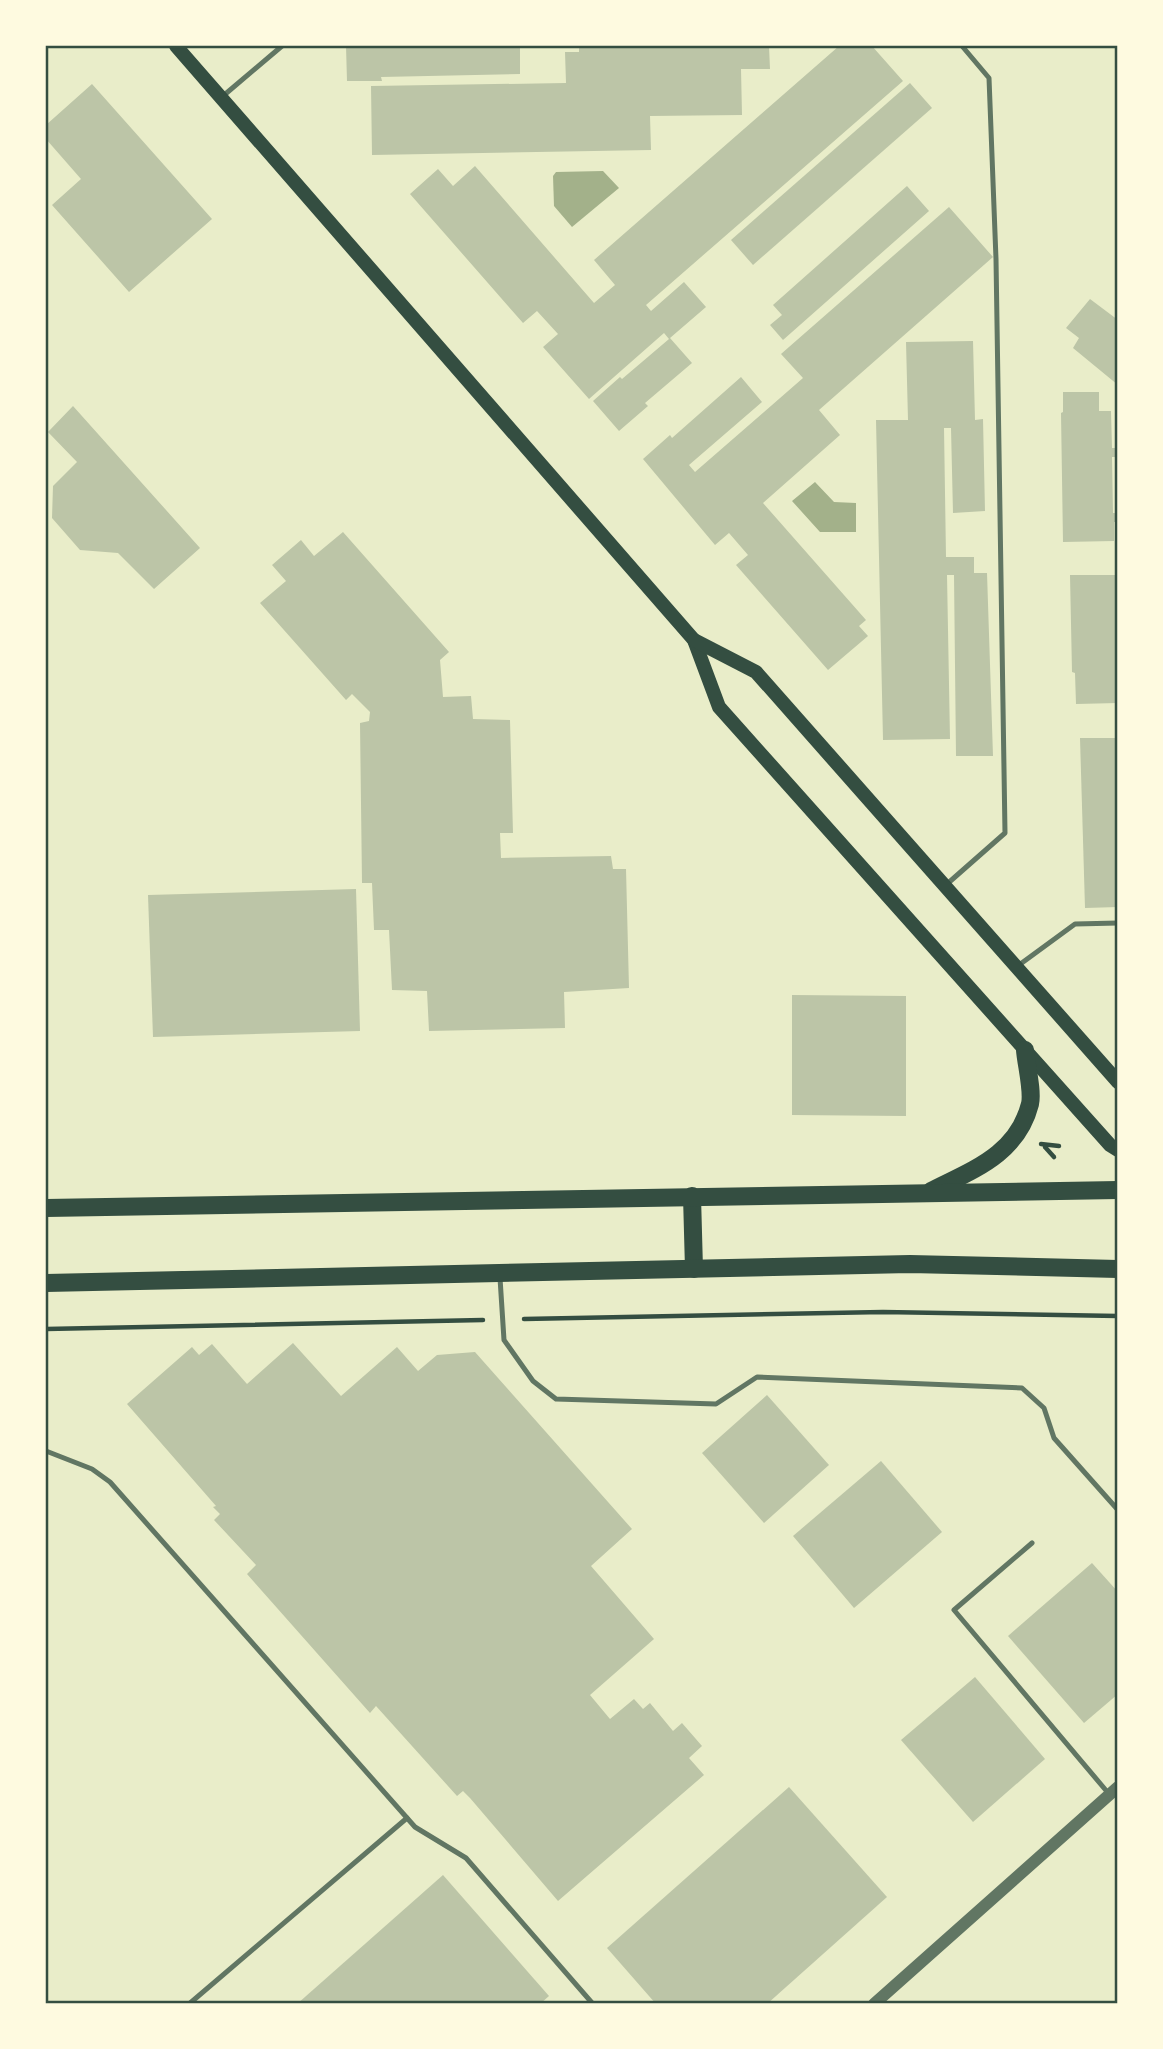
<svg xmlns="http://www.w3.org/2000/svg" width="1163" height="2049" font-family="Rubik,sans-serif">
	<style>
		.water { fill: #a3b18a }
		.building { fill: #bcc5a7 }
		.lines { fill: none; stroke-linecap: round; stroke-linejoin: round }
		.path { stroke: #344e41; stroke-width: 4.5 }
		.service { stroke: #617663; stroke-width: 5 }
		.tertiary { stroke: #617663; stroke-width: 12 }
		.secondary { stroke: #344e41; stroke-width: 14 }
		.primary { stroke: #344e41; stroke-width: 18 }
		.neatline { fill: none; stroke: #344e41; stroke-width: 2.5 }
	</style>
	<rect width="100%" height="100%" fill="#e9edc9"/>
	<g class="water">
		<polygon points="603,171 619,188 572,227 554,206 553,176 556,172"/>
		<polygon points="815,482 834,502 856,503 856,532 820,532 792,501"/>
	</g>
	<g class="building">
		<polygon points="346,46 520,46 520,74 381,77 382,81 347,81"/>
		<polygon points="579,46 641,46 641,48 769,46 770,69 741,69 742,115 650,116 651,150 372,155 371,86 566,83 565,52 579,52"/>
		<polygon points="839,46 872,46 903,81 646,305 651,311 684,282 706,307 670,338 692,363 645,403 648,406 619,431 593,401 620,377 622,379 669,339 664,333 589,399 543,347 558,334 537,311 523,323 410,194 438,169 453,186 475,166 594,303 615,285 594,260"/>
		<polygon points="910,83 932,108 753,265 731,240"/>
		<polygon points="92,84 212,219 129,292 52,205 81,179 46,139 46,125"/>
		<polygon points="907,186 929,211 783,340 770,325 782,315 773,305"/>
		<polygon points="949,207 993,257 819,410 840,435 763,503 866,620 859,626 868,636 828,670 736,565 748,555 729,533 715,545 643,459 670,435 672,438 741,377 762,402 689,465 695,472 803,378 781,354"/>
		<polygon points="1090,299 1118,320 1118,385 1073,348 1079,338 1066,328"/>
		<polygon points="973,341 975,420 983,419 985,511 953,513 951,428 944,428 946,557 974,557 974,573 987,573 993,756 956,756 954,575 947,575 950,739 883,740 876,420 908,420 906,342"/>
		<polygon points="1063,392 1099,392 1099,411 1111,411 1112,448 1118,448 1118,457 1112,457 1113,513 1118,513 1118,522 1114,522 1114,541 1063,542 1061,413 1063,412"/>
		<polygon points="73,406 200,548 154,589 118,553 80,550 52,518 53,486 77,462 48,432"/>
		<polygon points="343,532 449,652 440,660 443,697 471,696 473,719 510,720 513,833 500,833 501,858 611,856 613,869 626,869 629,988 564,992 565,1028 429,1031 427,991 392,990 389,930 374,930 372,883 362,883 360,723 369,721 370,712 352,694 346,700 260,603 286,581 272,565 301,540 314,556"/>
		<polygon points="1070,575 1118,575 1118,703 1076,704 1075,673 1072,672"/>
		<polygon points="1080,738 1118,738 1118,907 1085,908"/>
		<polygon points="356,889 360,1031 153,1037 148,895"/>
		<polygon points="792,995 906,996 906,1116 792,1115"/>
		<polygon points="293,1343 341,1396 397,1347 418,1371 437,1355 475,1352 632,1529 591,1566 654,1639 590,1695 610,1719 634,1699 643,1709 650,1703 673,1731 682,1723 702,1746 689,1758 704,1775 558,1901 470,1798 463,1791 457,1796 376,1706 370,1713 247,1574 256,1565 214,1520 220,1514 213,1507 216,1506 127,1404 192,1347 199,1355 212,1344 247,1384"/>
		<polygon points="767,1395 829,1465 764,1523 702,1453"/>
		<polygon points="881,1461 942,1532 854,1608 793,1536"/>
		<polygon points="1092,1563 1118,1592 1118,1694 1084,1723 1008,1636"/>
		<polygon points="975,1677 1045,1759 973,1822 901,1740"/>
		<polygon points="789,1787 887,1897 767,2004 656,2004 607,1948"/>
		<polygon points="443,1875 549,1996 540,2004 297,2004"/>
	</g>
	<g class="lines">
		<g class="path">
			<polyline points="1041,1144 1059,1146"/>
			<polyline points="1045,1147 1054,1157"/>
			<polyline points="524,1319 883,1312 1118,1316"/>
			<polyline points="46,1329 483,1320"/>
		</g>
		<g class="service">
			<polyline points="223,96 282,46"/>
			<polyline points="947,884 1005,833 996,259 989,78 962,46"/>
			<polyline points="1019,965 1075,924 1118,923"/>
			<polyline points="500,1278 504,1340 533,1381 556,1399 716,1404 757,1377 1022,1388 1044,1408 1054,1438 1118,1510"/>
			<polyline points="46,1451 92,1469 110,1482 415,1827 466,1858 593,2004"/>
			<polyline points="1032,1543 954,1610 1109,1794"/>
			<polyline points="189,2004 407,1818"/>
		</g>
		<polyline class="tertiary" points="874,2004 1118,1787"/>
		<g class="secondary">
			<polyline points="176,46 694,640 719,707 1110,1145 1118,1150"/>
			<polyline points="694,640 756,672 1118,1082"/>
		</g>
		<g class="primary">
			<path d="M931 1191C972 1170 1017 1155 1030 1104 1033 1091 1026 1064 1025 1050"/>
			<polyline points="692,1196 694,1269"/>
			<polyline points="46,1208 1118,1190"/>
			<polyline points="46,1283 910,1264 1118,1269"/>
		</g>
	</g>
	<rect width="1163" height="2049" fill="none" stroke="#fefae0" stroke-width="94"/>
	<rect x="47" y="47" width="1069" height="1955" class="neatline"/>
</svg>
